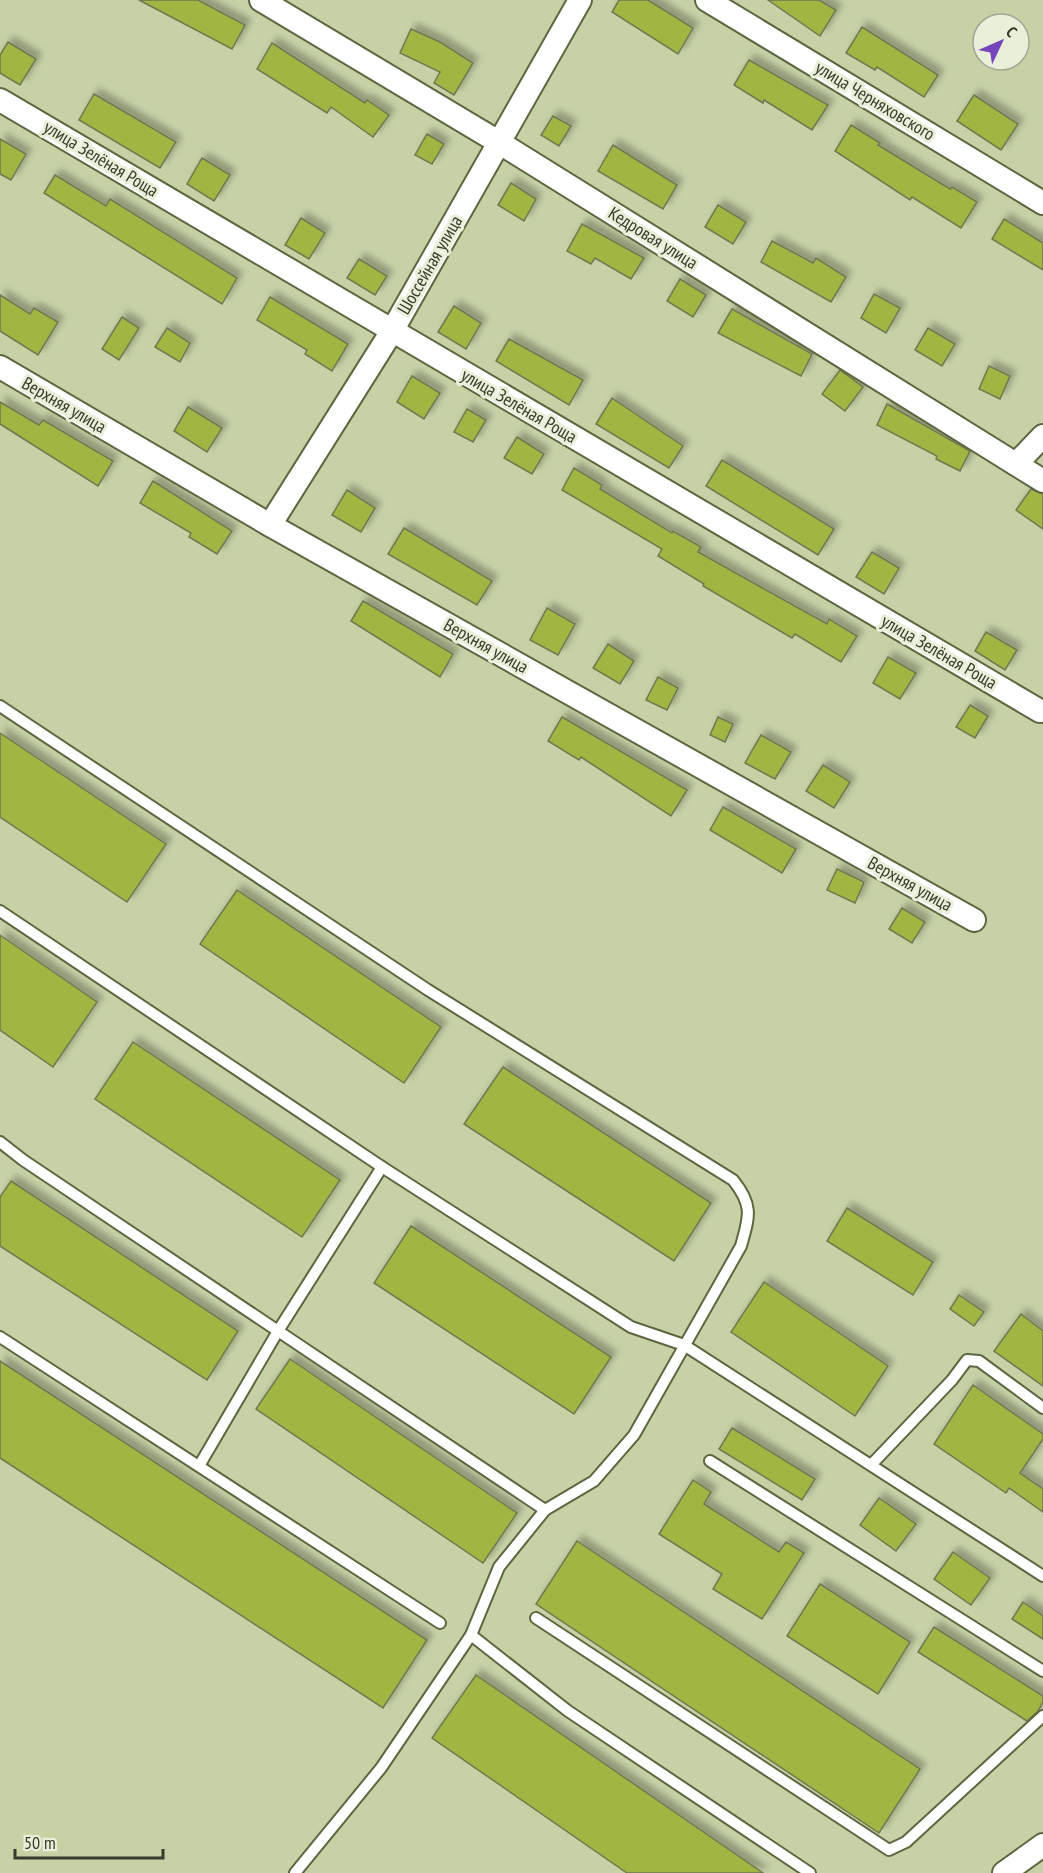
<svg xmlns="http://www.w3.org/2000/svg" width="1043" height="1873" font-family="'PT Sans Narrow',sans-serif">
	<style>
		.building { fill: #a0b643; stroke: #6f7850; stroke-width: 1.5; filter: url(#shadow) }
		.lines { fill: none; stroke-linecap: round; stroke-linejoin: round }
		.lane-casing { stroke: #5c663f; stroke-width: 14 }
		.street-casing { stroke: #5c663f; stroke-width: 26 }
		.lane { stroke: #fff; stroke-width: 10 }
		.street { stroke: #fff; stroke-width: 22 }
		.labels { text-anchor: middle; stroke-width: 6; stroke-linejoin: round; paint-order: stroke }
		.street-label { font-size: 18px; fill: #373b2a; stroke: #e9efd9 }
	</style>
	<defs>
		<filter id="shadow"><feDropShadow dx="5.5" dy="-5.5" stdDeviation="3" flood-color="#0004"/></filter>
	</defs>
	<rect width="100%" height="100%" fill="#c6d2a6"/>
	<g class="building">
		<polygon points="139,0 198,0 245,25 232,49"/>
		<polygon points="619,0 648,0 693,28 678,54 612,12"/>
		<polygon points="768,0 819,0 836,10 820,36"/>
		<polygon points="862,27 938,75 924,97 877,67 875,70 846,53"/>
		<polygon points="411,29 440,42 473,63 454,95 434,83 440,72 400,53"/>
		<polygon points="8,42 36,59 20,85 0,73 0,55"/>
		<polygon points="272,43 365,103 367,100 389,115 373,137 331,107 327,113 257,69"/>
		<polygon points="749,60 828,105 812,130 764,100 763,103 734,85"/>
		<polygon points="94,94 176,142 160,168 79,120"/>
		<polygon points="974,95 1018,124 1001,150 957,121"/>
		<polygon points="553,116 571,126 559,146 541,135"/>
		<polygon points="851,125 880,143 878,145 950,189 952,187 977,202 961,228 912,197 910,200 835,151"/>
		<polygon points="427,134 444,144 432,164 415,155"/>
		<polygon points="0,139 26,154 11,180 0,174"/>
		<polygon points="613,145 677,185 663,209 598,171"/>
		<polygon points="202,158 230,175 214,201 187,184"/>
		<polygon points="55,175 106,206 110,199 237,278 222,304 44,193"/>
		<polygon points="511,183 536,199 524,221 498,205"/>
		<polygon points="718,205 746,222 733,244 705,227"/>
		<polygon points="301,218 325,233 309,259 285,245"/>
		<polygon points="1004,219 1043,243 1043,270 992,239"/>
		<polygon points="582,224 644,258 631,279 595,258 591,264 567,251"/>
		<polygon points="772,241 813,263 816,258 846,277 831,302 761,262"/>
		<polygon points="359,259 387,276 375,295 347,278"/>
		<polygon points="680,279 706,295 693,317 667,301"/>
		<polygon points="874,294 900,308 886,333 861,318"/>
		<polygon points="0,295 30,314 34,308 58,322 38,355 0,331"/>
		<polygon points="270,297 348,344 332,371 305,354 307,350 257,320"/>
		<polygon points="454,306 481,323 466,349 438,332"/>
		<polygon points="732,309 812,354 801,376 718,333"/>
		<polygon points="122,317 139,328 119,360 102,349"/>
		<polygon points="167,328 190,343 180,362 155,347"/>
		<polygon points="928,328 955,344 942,366 915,350"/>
		<polygon points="509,339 583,380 569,405 496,361"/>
		<polygon points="989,366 1010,376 1000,399 979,389"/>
		<polygon points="840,370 863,387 845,411 822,394"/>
		<polygon points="412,376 440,393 424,419 397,402"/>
		<polygon points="612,398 683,446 669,468 596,424"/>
		<polygon points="0,402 39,425 43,420 113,461 98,486 0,424"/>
		<polygon points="887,404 970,451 960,471 936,459 937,456 877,425"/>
		<polygon points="188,407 222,428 207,452 174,431"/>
		<polygon points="467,409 486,420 473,442 454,432"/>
		<polygon points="517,437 544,454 532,474 504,458"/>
		<polygon points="722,460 834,529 818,555 706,486"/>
		<polygon points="574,468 602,485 600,489 672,533 673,531 701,547 698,552 827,624 829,619 857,636 841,662 795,634 792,638 703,586 704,584 658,556 662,549 562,490"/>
		<polygon points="153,481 232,531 217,554 189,537 191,533 140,503"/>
		<polygon points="1031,489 1043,494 1043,529 1016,510"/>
		<polygon points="347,490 375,508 361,532 332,515"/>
		<polygon points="404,528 492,581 477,605 388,554"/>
		<polygon points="872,552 899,568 884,594 856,577"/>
		<polygon points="363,601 453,654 440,677 351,621"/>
		<polygon points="547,608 575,624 558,655 530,640"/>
		<polygon points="986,632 1017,650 1005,670 975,651"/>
		<polygon points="608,644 634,661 620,684 593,668"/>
		<polygon points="888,657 916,673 900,699 873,683"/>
		<polygon points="658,677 678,688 667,710 646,700"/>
		<polygon points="970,705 988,716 975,738 956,727"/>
		<polygon points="562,717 687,790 671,816 581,757 579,760 548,741"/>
		<polygon points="718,717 733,724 725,742 710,735"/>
		<polygon points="0,733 166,844 127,902 0,817"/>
		<polygon points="761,735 791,752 775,779 745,763"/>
		<polygon points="823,765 850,782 834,808 806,791"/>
		<polygon points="723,807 796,849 782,873 710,830"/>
		<polygon points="837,869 864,882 855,903 827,890"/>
		<polygon points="237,890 441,1027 404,1083 200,944"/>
		<polygon points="902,908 925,922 912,943 889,929"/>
		<polygon points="0,935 97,1002 53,1067 0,1030"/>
		<polygon points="133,1042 340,1180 302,1237 95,1099"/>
		<polygon points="503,1067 711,1203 674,1261 464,1124"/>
		<polygon points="11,1181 238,1331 207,1380 0,1246 0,1197"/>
		<polygon points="847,1208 933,1262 913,1295 827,1241"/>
		<polygon points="411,1226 611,1357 574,1414 374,1283"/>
		<polygon points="764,1282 888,1366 855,1416 731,1332"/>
		<polygon points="959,1295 984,1312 974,1326 950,1309"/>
		<polygon points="1021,1314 1043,1331 1043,1386 994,1351"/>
		<polygon points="290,1359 517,1513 483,1563 256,1409"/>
		<polygon points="0,1361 427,1640 383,1708 0,1458"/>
		<polygon points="973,1385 1043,1434 1043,1439 1020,1473 1043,1489 1043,1512 1009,1488 1006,1493 934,1444"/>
		<polygon points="732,1428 815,1479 802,1500 719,1449"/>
		<polygon points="693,1480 711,1492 704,1504 779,1552 786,1542 804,1553 762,1619 713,1589 722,1574 659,1534"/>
		<polygon points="879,1498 916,1524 896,1551 860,1525"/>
		<polygon points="577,1541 920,1769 879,1833 536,1604"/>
		<polygon points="953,1552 990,1578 971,1605 934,1579"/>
		<polygon points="820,1584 910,1642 878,1694 787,1636"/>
		<polygon points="1023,1602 1043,1616 1043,1639 1012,1619"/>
		<polygon points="934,1627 1043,1696 1043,1702 1038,1711 1027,1721 918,1652"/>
		<polygon points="476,1675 763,1873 627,1873 432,1738"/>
	</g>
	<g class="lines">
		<defs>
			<g id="lane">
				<path d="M0 706 428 990 733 1180C754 1206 749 1217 741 1246L634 1435 594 1481 545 1510 499 1567 471 1635 381 1768 295 1873"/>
				<polyline points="0,911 382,1167 631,1327 684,1345 1043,1576"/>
				<polyline points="0,1142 23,1160 545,1510"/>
				<polyline points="0,1337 440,1623"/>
				<polyline points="710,1461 1043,1671"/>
				<polyline points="871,1465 952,1380 967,1360 979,1361 1043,1408"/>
				<polyline points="199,1466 278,1331 382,1167"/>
				<polyline points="536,1618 889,1850 906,1842 1043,1716"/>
				<polyline points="471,1635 568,1711 810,1873"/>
			</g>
			<g id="street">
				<polyline points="261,0 500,143 1043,481"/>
				<polyline points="707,0 1043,203"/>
				<polyline points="0,100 1040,711"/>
				<polyline points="0,367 270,525 974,920"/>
				<polyline points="1016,464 1043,436"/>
				<polyline points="270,525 392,331 580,0"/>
				<polyline points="1004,1873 1043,1845"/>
			</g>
		</defs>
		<use href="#lane" class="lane-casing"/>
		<use href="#street" class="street-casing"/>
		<use href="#lane" class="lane"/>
		<use href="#street" class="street"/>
	</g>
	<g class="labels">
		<g class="street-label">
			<text transform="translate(875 101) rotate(31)" y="6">улица Черняховского</text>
			<text transform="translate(101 159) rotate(31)" y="6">улица Зелёная Роща</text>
			<text transform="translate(653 238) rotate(32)" y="6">Кедровая улица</text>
			<text transform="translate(430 265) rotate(-60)" y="6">Шоссейная улица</text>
			<text transform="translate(64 405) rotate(30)" y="6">Верхняя улица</text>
			<text transform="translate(519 406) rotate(30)" y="6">улица Зелёная Роща</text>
			<text transform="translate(486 646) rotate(29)" y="6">Верхняя улица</text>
			<text transform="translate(939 652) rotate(30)" y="6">улица Зелёная Роща</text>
			<text transform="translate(910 884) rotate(29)" y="6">Верхняя улица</text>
		</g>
	</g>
	<g transform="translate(1001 42) rotate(46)"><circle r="28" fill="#e9efd9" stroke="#a2a793" stroke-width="1.5"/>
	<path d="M0-4.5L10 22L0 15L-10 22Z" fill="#7644bb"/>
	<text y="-9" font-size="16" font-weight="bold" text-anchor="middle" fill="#373b2a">С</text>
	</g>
	<path d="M15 1849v9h148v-9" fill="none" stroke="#373b2a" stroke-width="3"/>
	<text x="24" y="1849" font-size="18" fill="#373b2a" stroke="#e9efd9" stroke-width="4.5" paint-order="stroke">50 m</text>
</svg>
